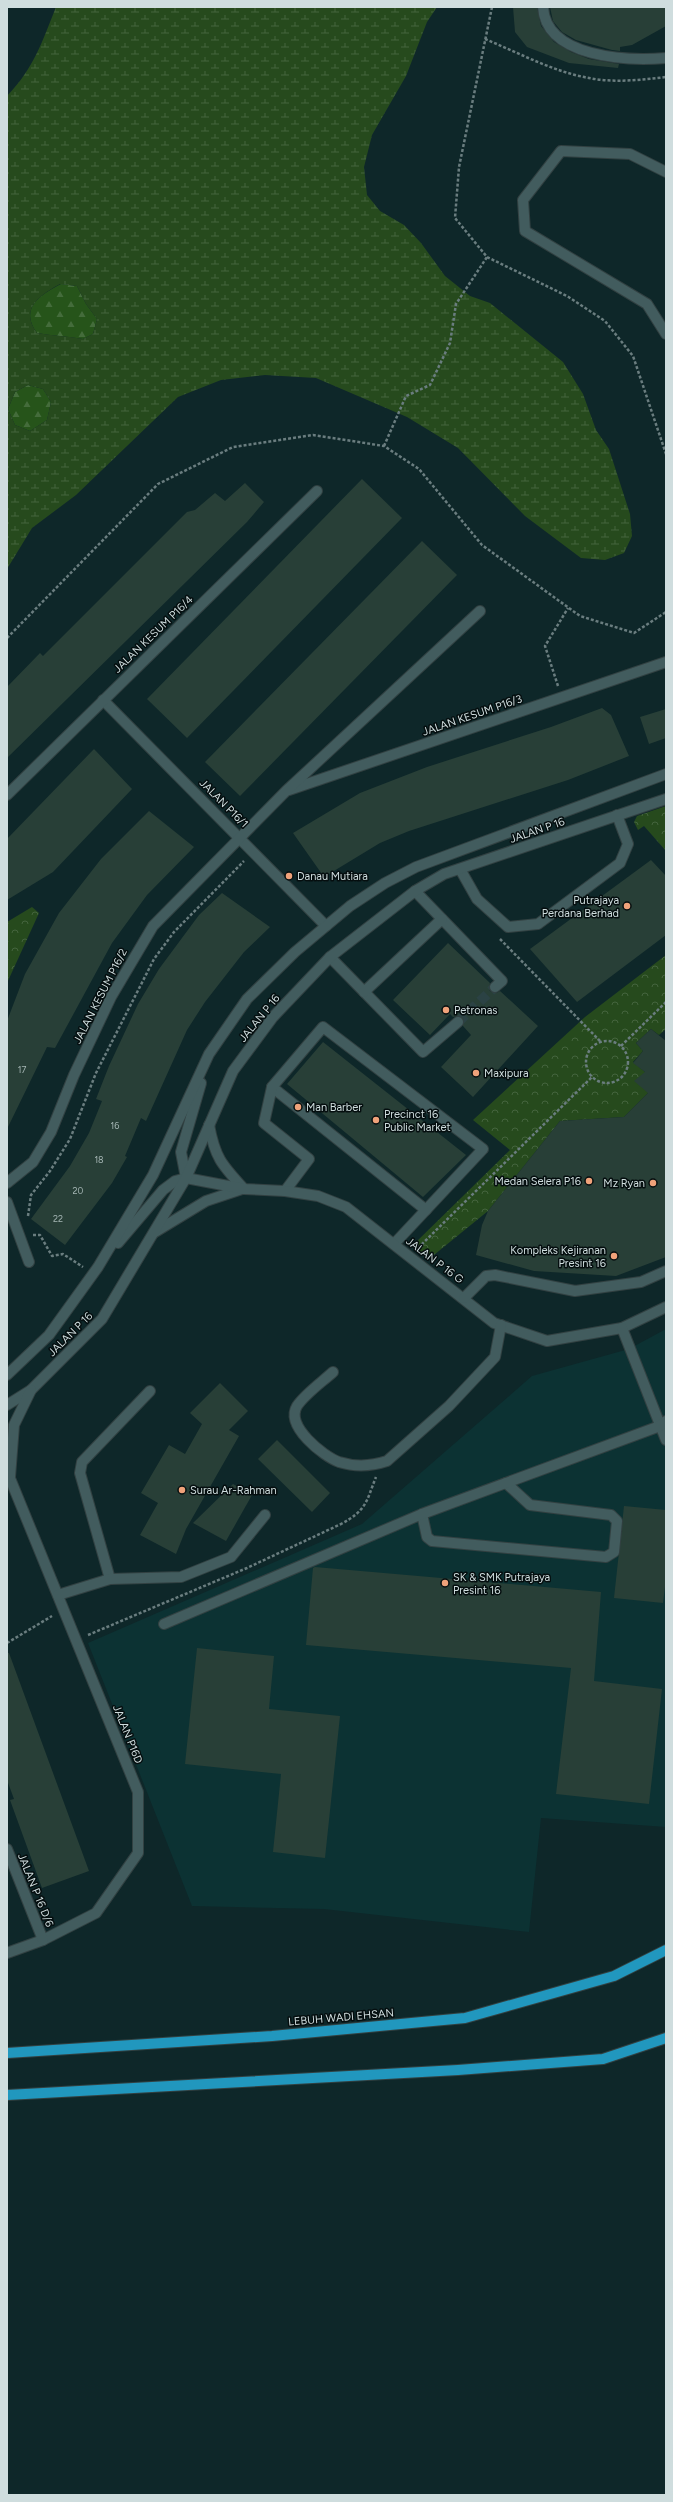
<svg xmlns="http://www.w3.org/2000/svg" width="673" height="2502" font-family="Figtree,sans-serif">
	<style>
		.built { fill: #0c3233 }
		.forest { fill: url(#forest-firs) }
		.wetland { fill: url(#wetland-marsh); fill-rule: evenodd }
		.park { fill: url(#park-crowns) }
		.building { fill: #283f37 }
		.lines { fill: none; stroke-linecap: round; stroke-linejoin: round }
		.minor-tunnel { stroke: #2b4244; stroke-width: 10; stroke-dasharray: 10 5; stroke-linecap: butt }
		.minor-casing { stroke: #324142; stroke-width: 12 }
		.major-casing { stroke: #324142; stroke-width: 12 }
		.path { stroke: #6a7d7f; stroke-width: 2.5; stroke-dasharray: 3 2; stroke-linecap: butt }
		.minor { stroke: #425c5e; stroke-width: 10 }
		.major { stroke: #2197be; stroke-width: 10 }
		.poi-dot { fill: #f0a27a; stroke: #050e0f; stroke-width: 1.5 }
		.labels { text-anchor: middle; stroke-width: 3; stroke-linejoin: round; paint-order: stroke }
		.number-label { font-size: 9px; fill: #a5b6b4 }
		.street-label { font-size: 11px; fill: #cfddde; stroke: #050e0f }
		.poi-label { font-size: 11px; fill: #cfddde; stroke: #050e0f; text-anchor: start }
	</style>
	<defs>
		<pattern id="forest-firs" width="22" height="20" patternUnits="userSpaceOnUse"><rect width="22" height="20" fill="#26541a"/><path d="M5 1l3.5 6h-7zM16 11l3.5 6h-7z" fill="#446c3b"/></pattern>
		<pattern id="wetland-marsh" width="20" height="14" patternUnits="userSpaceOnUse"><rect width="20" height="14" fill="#264a1d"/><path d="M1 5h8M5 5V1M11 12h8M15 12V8" fill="none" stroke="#44643d"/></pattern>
		<pattern id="park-crowns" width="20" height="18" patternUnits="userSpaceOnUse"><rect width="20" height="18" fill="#264a1d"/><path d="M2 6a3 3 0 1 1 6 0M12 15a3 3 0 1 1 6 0" fill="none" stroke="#44643d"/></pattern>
	</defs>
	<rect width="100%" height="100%" fill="#0e2729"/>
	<polygon class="built" points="666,1329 666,1827 541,1818 529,1932 324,1909 192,1906 88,1643 362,1524 532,1376 629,1349"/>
	<g class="forest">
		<path d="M61 284 77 286 86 304 97 319 93 334 83 339C67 336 52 336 37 333 19 308 40 295 61 284Z"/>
		<polygon points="28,385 43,389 51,402 47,420 30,431 15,425 8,409 15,392"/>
	</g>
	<path class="wetland" d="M56 7H437L427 22 406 76 372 135 364 167 367 195 380 211 404 225 421 243 445 276 470 296 490 303 563 362 583 394 596 430 609 449 630 514 632 536 624 553 605 560 581 558 525 516 458 448 407 417 316 378 265 375 221 380 178 397 76 495 32 528 7 569V96C34 68 42 42 56 7ZM60 284 77 286 86 304 97 319 93 334 83 339C68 336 53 336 37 333 19 309 40 295 60 284ZM28 385 43 389 51 402 47 420 30 431 15 425 8 409 15 392Z"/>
	<g class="park">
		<polygon points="666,806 666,851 644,826 638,830 634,822 637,816"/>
		<polygon points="32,907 39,913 7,983 7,922"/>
		<polygon points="666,955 666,1029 659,1035 651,1029 636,1043 643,1051 633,1062 645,1072 648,1093 624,1117 560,1121 488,1211 429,1259 413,1245 510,1150 473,1120 585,1017"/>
	</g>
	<g class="building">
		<polygon points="513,7 537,7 541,26 554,42 571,52 589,59 619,64 618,68 569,63 527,47 515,32"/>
		<polygon points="550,7 666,7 666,26 632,45 620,47 620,51 612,50 576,40 562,32 553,21"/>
		<polygon points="362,479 402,518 187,738 147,699"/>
		<polygon points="245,483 264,502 247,522 7,758 7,687 40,653 43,656 187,512 195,510 215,493 225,501"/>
		<polygon points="422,541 457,575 240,796 205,762"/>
		<polygon points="602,708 611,715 629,756 568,780 409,831 380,843 324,877 293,833 360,793 427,767 551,727"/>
		<polygon points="666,709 666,738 649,744 640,717"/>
		<polygon points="94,749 132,789 53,872 7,900 7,839"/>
		<polygon points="149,811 194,847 147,895 112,943 55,1048 47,1047 7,1129 7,1021 25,974 59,913 101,859"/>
		<polygon points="651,860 666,876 666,935 577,1002 530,949"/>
		<polygon points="222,893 270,927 244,952 205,1002 187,1030 146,1121 141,1118 125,1156 127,1157 112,1183 65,1245 31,1219 70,1166 89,1133 102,1101 96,1099 109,1066 138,1004 159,969 199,915"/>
		<polygon points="448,943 490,983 489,988 490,991 496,993 500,991 538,1026 473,1097 441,1067 471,1035 463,1026 463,1018 457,1016 453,1017 450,1014 430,1035 393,1000"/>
		<polygon points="651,1029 666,1041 666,1257 616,1276 534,1271 476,1255 482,1225 488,1211 560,1121 624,1117 648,1093 634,1081 645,1072 633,1063 643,1051 636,1043"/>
		<polygon points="323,1042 466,1155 423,1197 287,1084"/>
		<polygon points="220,1383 248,1411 229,1430 239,1436 186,1529 176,1554 140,1535 158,1503 141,1493 169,1445 185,1454 202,1424 190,1413"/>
		<polygon points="277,1440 330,1493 312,1512 258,1459"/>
		<polygon points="233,1484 252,1495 226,1541 193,1523"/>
		<polygon points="624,1506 666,1510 666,1579 663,1603 614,1598"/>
		<polygon points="315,1567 601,1592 594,1681 662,1689 649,1804 556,1794 571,1668 306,1645 313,1568"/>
		<polygon points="197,1648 274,1656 269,1709 340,1716 325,1858 273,1852 281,1774 185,1764"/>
		<polygon points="7,1653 9,1653 89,1871 42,1888 10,1800 14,1799 7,1780"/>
	</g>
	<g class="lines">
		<polyline class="minor-tunnel" points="458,1022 495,987"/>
		<defs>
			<g id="minor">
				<path d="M543 7C546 58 627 61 666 58"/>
				<polyline points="666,172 630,154 561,151 523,200 525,231 647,304 666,334"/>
				<polyline points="103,700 326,926"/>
				<polyline points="289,790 666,662"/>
				<polyline points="7,795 317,491"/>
				<polyline points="460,869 477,899 508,927 538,924 620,863 628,844 617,815"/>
				<polyline points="415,891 502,981 495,987"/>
				<polyline points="330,957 423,1052 458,1022"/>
				<polyline points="364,992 442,919"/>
				<polyline points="272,1087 426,1210"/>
				<path d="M209 1125C215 1158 222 1165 244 1189"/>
				<polyline points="186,1178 181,1152 201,1083"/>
				<polyline points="7,1183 33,1162 51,1132 74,1075 111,997 153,926 286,791 480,611"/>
				<polyline points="285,1191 309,1159 264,1123 272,1087 323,1027 483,1149 394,1244"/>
				<polyline points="7,1202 29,1262"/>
				<polyline points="155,1232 206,1201 242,1189"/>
				<polyline points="118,1243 163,1190 175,1181 186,1178 244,1189 285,1191 318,1196 346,1207 494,1323 547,1341 622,1328 666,1307"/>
				<polyline points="464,1298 486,1276 495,1275 575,1291 641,1282 666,1271"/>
				<polyline points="622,1328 666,1440"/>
				<path d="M333 1372C322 1382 305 1394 297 1406 285 1426 323 1456 339 1462 355 1467 372 1466 387 1461L449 1406 495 1357 501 1325"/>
				<polyline points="7,1375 49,1335 98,1267 153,1175 209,1054 247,999 295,952 350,906 385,883 416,867 666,774"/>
				<polyline points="7,1405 31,1390 102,1319 186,1178 233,1071 273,1017 330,957 415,891 444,874 666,799"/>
				<polyline points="7,1471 138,1792 138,1853 96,1913 43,1940 7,1953"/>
				<polyline points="10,1477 14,1425 31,1390"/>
				<polyline points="422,1514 427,1537 432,1541 606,1557 614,1552 617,1521 611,1515 530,1505 506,1483"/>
				<polyline points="110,1579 80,1473 82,1462 150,1391"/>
				<polyline points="58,1595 110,1579 181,1577 231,1557 265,1515"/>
				<polyline points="164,1624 422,1514 660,1426 666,1421"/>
				<polyline points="7,1849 43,1940"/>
			</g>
			<g id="major">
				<polyline points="7,2053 272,2036 465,2018 614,1976 666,1950"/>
				<polyline points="7,2095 458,2070 603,2059 666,2038"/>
			</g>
		</defs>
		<use href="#minor" class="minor-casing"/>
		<use href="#major" class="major-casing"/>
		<g class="path">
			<polyline points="492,7 459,167 455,218 487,257 567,296 605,321 633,356 666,454"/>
			<path d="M485 39C519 53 554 72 589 78 614 83 641 80 666 77"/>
			<polyline points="384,446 406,396 430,385 450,343 456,304 487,257"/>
			<polyline points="7,638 158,484 233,447 313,435 384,446 419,469 482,545 580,616 634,633 666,612"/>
			<polyline points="558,686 545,646 568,608"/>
			<polyline points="500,939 601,1042"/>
			<circle cx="607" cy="1062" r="21"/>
			<polyline points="621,1046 666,1002"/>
			<polyline points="28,1216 31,1195 50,1171 70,1139 96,1073 154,959 174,932 244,861"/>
			<polyline points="33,1235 40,1235 52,1256 63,1254 83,1267"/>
			<polyline points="418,1248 592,1077"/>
			<path d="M88 1635 247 1568 341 1524C367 1510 366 1502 376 1477"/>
			<polyline points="7,1643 52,1616"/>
		</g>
		<use href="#minor" class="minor"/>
		<use href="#major" class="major"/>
	</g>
	<g class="poi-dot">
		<circle cx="289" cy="876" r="4"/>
		<circle cx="627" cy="906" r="4"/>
		<circle cx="446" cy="1010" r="4"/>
		<circle cx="476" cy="1073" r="4"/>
		<circle cx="298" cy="1107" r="4"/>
		<circle cx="376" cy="1120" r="4"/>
		<circle cx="589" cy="1181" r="4"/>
		<circle cx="653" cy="1183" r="4"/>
		<circle cx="614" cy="1256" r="4"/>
		<circle cx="182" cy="1490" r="4"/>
		<circle cx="445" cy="1583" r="4"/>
	</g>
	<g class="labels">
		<g class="number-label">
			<text x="22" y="1073">17</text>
			<text x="115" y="1129">16</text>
			<text x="99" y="1163">18</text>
			<text x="78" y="1194">20</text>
			<text x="58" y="1222">22</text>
		</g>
		<g class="street-label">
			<text transform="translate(153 634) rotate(-44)" y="4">JALAN KESUM P16/4</text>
			<text transform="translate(472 715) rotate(-19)" y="4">JALAN KESUM P16/3</text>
			<text transform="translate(224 803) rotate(45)" y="4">JALAN P16/1</text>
			<text transform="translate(537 830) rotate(-19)" y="4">JALAN P 16</text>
			<text transform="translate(100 996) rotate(-63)" y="4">JALAN KESUM P16/2</text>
			<text transform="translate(259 1018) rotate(-51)" y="4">JALAN P 16</text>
			<text transform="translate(435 1260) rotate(37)" y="4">JALAN P 16 G</text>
			<text transform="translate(70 1334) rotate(-45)" y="4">JALAN P 16</text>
			<text transform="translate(128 1734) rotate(68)" y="4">JALAN P16D</text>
			<text transform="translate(36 1890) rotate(68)" y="4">JALAN P 16 D/6</text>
			<text transform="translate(341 2017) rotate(-5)" y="4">LEBUH WADI EHSAN</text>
		</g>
		<g class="poi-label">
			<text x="297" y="880">Danau Mutiara</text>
			<text x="619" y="904" text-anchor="end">Putrajaya<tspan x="619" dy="13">Perdana Berhad</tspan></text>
			<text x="454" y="1014">Petronas</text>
			<text x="484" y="1077">Maxipura</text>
			<text x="306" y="1111">Man Barber</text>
			<text x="384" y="1118">Precinct 16<tspan x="384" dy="13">Public Market</tspan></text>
			<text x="581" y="1185" text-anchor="end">Medan Selera P16</text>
			<text x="645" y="1187" text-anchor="end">Mz Ryan</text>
			<text x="606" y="1254" text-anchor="end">Kompleks Kejiranan<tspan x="606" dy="13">Presint 16</tspan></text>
			<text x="190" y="1494">Surau Ar-Rahman</text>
			<text x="453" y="1581">SK &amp; SMK Putrajaya<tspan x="453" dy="13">Presint 16</tspan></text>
		</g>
	</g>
	<rect width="673" height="2502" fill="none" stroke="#cfddde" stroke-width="16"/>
</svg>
